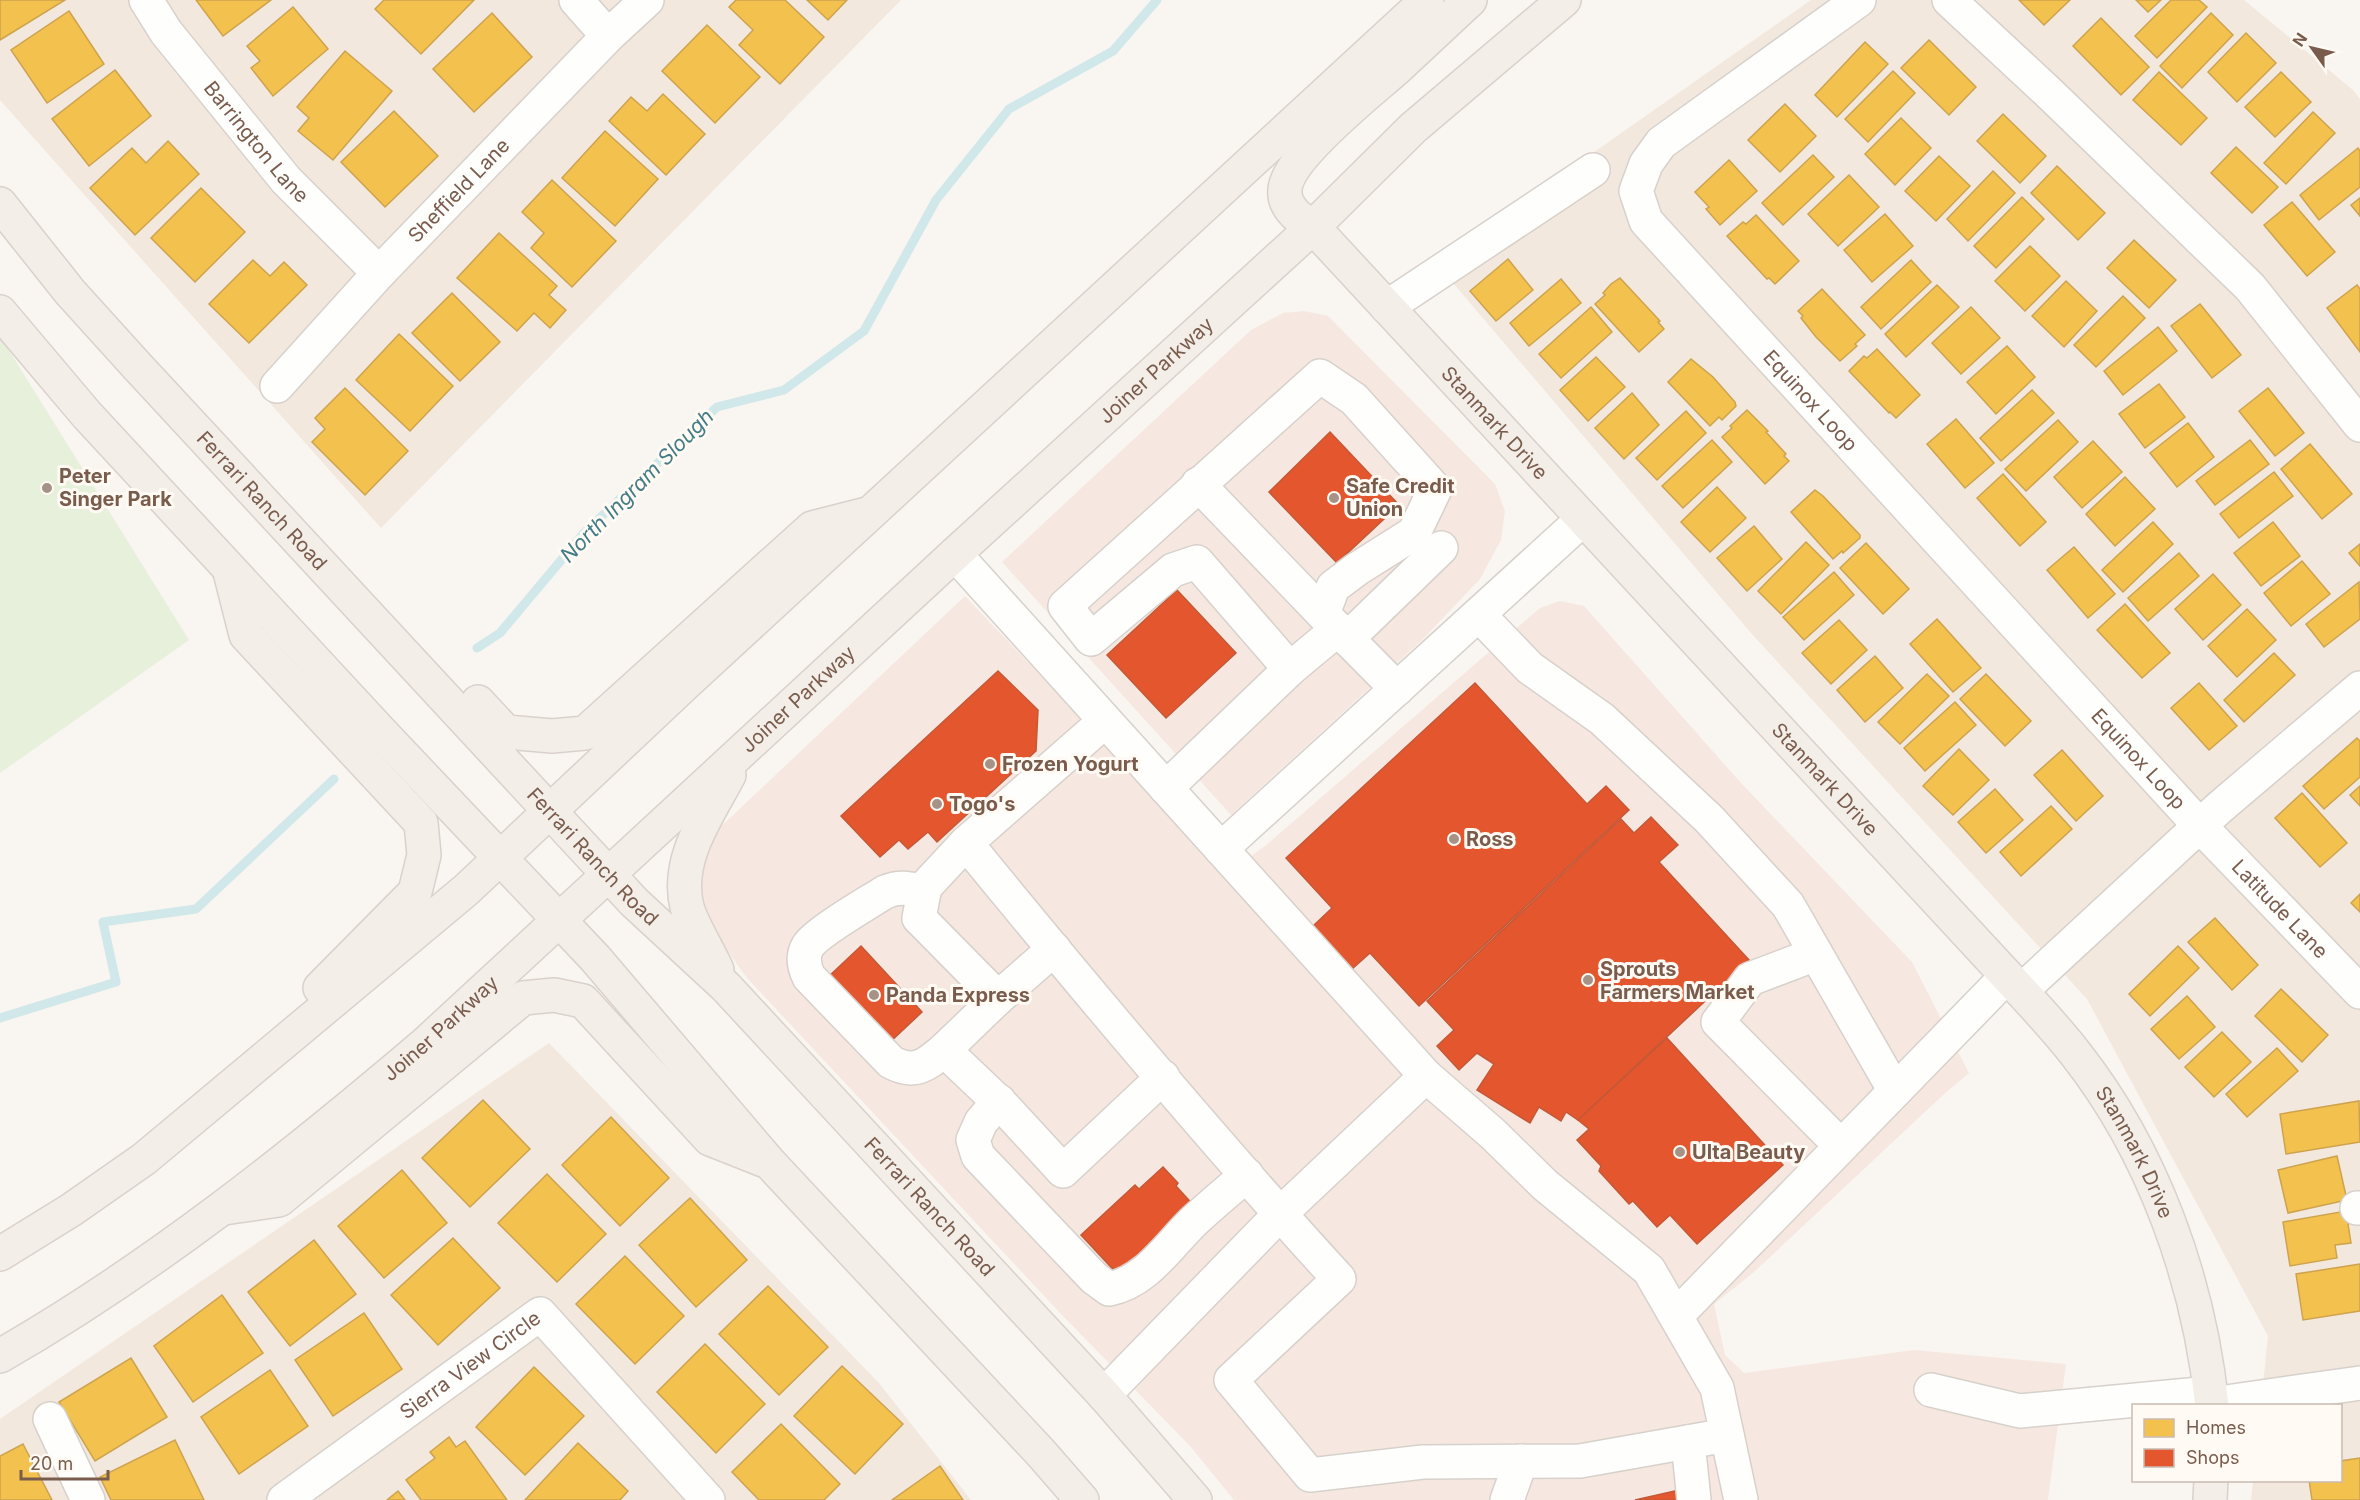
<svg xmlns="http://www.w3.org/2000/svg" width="2360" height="1500" font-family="Inter,sans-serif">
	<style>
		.residential { fill: #f2e8de }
		.commercial { fill: #f6e8e1 }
		.green { fill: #e7f0db }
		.homes { fill: #f2c14e; stroke: #cea34e; stroke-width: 1.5 }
		.shops { fill: #e4572e; stroke: #c45837; stroke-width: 1.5 }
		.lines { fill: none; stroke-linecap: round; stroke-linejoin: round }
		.stream { stroke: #d0e8ea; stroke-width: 9 }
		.minor-casing { stroke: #d7d1cb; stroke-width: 36 }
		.major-casing { stroke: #dad1cc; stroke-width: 36 }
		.minor { stroke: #fefefd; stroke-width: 33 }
		.major { stroke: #f3eee8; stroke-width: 33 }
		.poi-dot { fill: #a69286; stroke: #fffaf3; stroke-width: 2 }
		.labels { text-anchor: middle; stroke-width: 6; stroke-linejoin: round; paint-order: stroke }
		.street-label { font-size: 20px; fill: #7a5c4d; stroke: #fffaf3 }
		.poi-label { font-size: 20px; font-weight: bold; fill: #7a5c4d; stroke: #fffaf3; text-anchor: start }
		.water-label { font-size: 21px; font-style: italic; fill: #437c86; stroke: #fffaf3 }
	</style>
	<rect width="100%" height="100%" fill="#f9f5f0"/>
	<g class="residential">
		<polygon points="0,0 901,0 381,528 0,100"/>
		<polygon points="1811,0 2244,0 2353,90 2360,99 2360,1500 2251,1500 2253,1481 2340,1480 2340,1406 2261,1405 2268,1336 2087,999 1751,633 1436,263"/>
		<polygon points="549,1043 879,1383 971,1500 0,1500 0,1419"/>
	</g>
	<g class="commercial">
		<polygon points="1304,311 1328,316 1495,484 1505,511 1501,540 1480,579 1423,639 1231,815 1002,562 1251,330 1283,313"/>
		<polygon points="965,596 1228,873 1265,846 1540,608 1560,601 1584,606 1741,783 1912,962 1969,1073 1943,1095 1753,1273 1714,1304 1725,1355 1744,1373 1914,1350 2066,1364 2048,1500 1234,1500 1190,1446 1062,1315 747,978 707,923 698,878 713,834"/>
	</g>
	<polygon class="green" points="0,336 189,640 0,773"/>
	<g class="homes">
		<polygon points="0,0 65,0 0,40"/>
		<polygon points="196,0 271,0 223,36"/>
		<polygon points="384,0 474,0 421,54 375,9"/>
		<polygon points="736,0 785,0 824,37 780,84 739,45 753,30 729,7"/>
		<polygon points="807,0 847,0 828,20"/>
		<polygon points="2019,0 2070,0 2044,25"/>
		<polygon points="2136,0 2161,0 2148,12"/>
		<polygon points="2171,0 2199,0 2207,7 2157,58 2135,36"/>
		<polygon points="293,7 328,49 273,96 251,68 260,61 247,46"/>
		<polygon points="69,11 104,64 47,103 11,50"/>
		<polygon points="492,13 532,57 474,112 433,69"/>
		<polygon points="2211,13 2233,35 2182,88 2160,66"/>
		<polygon points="2101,18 2149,67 2121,95 2073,46"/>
		<polygon points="707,25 760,77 715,123 662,71"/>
		<polygon points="2246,33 2276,63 2237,102 2208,72"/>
		<polygon points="1929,40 1976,87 1949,115 1901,68"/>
		<polygon points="1865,42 1888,64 1837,117 1815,95"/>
		<polygon points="345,51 392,91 333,160 298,131 309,118 297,107"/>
		<polygon points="115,70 151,116 89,166 52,119"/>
		<polygon points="1893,71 1915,93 1868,142 1845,119"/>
		<polygon points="2159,72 2207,118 2181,145 2133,100"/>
		<polygon points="2281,72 2311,102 2275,137 2245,107"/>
		<polygon points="663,94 705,134 666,175 609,121 631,97 647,111"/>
		<polygon points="1785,104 1816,136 1780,172 1748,140"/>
		<polygon points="394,111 438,156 385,207 341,162"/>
		<polygon points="2313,112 2335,133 2286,184 2264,163"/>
		<polygon points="2003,114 2046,156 2020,183 1977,141"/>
		<polygon points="1901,118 1931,148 1895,185 1865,154"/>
		<polygon points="605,131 658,179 615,226 562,178"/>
		<polygon points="168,141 199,174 135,235 90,188 132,148 146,163"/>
		<polygon points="2236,147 2278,187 2252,213 2211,173"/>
		<polygon points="2358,148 2360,151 2360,187 2319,220 2300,195"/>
		<polygon points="1813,155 1834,177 1783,225 1762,203"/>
		<polygon points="1939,156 1970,186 1936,221 1905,191"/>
		<polygon points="1729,160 1757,191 1720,225 1706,209 1709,207 1695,192"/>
		<polygon points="2057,166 2105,213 2078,240 2031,193"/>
		<polygon points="1993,171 2015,193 1968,241 1947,219"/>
		<polygon points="1849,175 1879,207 1838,246 1808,214"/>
		<polygon points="552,180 616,241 572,287 531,248 544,233 522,212"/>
		<polygon points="201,188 245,232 195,282 151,238"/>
		<polygon points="2022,197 2044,219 1996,268 1974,246"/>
		<polygon points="2360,198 2360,216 2351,205"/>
		<polygon points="2292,202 2335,252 2307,276 2264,225"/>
		<polygon points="1885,214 1913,246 1872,282 1844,250"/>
		<polygon points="1756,215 1799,261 1775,284 1769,278 1767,279 1727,236 1743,222 1746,224"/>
		<polygon points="499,233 557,286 549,295 566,310 550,328 534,313 517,331 457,278"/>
		<polygon points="2134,240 2176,280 2149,308 2107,268"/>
		<polygon points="2030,246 2060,276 2025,311 1995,281"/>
		<polygon points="1508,259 1533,290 1496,321 1470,291"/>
		<polygon points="253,260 270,276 284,262 307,285 249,343 209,304"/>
		<polygon points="1911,260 1931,282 1881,329 1861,307"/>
		<polygon points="1620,278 1660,321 1658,322 1664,329 1639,352 1595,304 1605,295 1603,293 1611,284"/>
		<polygon points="1561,279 1581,303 1529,346 1510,323"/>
		<polygon points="2066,281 2097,311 2064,347 2032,316"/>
		<polygon points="1937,285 1959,307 1906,357 1885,334"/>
		<polygon points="2357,285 2360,289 2360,352 2327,308"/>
		<polygon points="1822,289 1865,335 1855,344 1857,346 1840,361 1816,337 1801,318 1803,316 1798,311"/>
		<polygon points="452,293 500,342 460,381 412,333"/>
		<polygon points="2123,296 2145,318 2096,367 2074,345"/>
		<polygon points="2200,304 2241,355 2212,378 2171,326"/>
		<polygon points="1591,307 1612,332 1561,378 1539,354"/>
		<polygon points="1971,307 2000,338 1961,374 1932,343"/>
		<polygon points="2158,327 2177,351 2123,395 2104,371"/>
		<polygon points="399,334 453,386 410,431 356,380"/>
		<polygon points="2007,346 2035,377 1996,414 1967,382"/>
		<polygon points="1877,349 1920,395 1896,418 1890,412 1889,413 1849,371 1864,356 1867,358"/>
		<polygon points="1596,357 1625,387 1588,421 1560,390"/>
		<polygon points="1691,359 1713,377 1735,402 1736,406 1722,420 1719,417 1710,426 1668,382"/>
		<polygon points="2159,384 2185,417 2145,448 2119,414"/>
		<polygon points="345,388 408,451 365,495 312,442 325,429 315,418"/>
		<polygon points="2268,388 2304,433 2275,456 2239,411"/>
		<polygon points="2032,390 2054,413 2001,461 1980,438"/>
		<polygon points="1632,393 1659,425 1624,459 1595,428"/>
		<polygon points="1747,410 1768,431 1766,432 1786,454 1784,456 1789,461 1765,484 1722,437 1732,428 1730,426"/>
		<polygon points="1686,411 1706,433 1657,480 1636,458"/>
		<polygon points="1956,419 1994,463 1965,488 1927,444"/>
		<polygon points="2058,420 2078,442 2026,491 2005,469"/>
		<polygon points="2188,423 2214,457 2177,487 2150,453"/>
		<polygon points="1712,440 1732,462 1683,508 1662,486"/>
		<polygon points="2250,440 2269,464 2215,505 2196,481"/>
		<polygon points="2093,441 2122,472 2082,508 2054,477"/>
		<polygon points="2310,444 2352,494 2322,519 2281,469"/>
		<polygon points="2274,472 2293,496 2239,538 2220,514"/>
		<polygon points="2003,474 2046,522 2020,546 1977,498"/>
		<polygon points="2125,477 2155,509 2115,546 2086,514"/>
		<polygon points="1717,487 1746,518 1710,552 1681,522"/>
		<polygon points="1815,490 1823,496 1860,535 1860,538 1843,553 1842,551 1833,559 1791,512"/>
		<polygon points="2153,522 2173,544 2123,592 2102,570"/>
		<polygon points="2273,522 2300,556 2261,586 2234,553"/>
		<polygon points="1754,526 1782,559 1747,591 1717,558"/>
		<polygon points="1806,542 1829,565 1781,614 1758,591"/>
		<polygon points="1866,543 1909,589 1883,614 1840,568"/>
		<polygon points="2360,544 2360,566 2349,553"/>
		<polygon points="2074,547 2115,594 2088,618 2047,570"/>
		<polygon points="2179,553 2199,576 2148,621 2128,598"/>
		<polygon points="2302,561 2330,594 2291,626 2264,593"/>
		<polygon points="1834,572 1854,595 1804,640 1783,617"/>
		<polygon points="2213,574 2241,605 2203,640 2175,609"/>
		<polygon points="2359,582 2360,619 2324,647 2306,624"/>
		<polygon points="2125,604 2170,653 2142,678 2097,630"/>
		<polygon points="2247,609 2276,640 2237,677 2208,646"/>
		<polygon points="1937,619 1981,668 1953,692 1910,644"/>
		<polygon points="1839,620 1867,650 1831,684 1802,653"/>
		<polygon points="2274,653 2295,675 2244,722 2224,700"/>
		<polygon points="1875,656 1903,688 1865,722 1837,690"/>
		<polygon points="1927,674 1949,696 1900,744 1878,722"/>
		<polygon points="1986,674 2031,721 2005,746 1960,699"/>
		<polygon points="2199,683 2237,726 2209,750 2171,708"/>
		<polygon points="1955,702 1976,725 1925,771 1904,748"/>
		<polygon points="2357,738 2360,741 2360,777 2324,809 2303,786"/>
		<polygon points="1959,749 1989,780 1953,815 1923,786"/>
		<polygon points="2062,750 2103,796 2076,821 2034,775"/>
		<polygon points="2360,786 2360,806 2350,795"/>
		<polygon points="1995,789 2023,820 1986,853 1958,822"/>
		<polygon points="2302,793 2347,843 2320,867 2275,818"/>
		<polygon points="2051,806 2072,829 2021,876 2000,852"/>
		<polygon points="2360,894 2360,912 2351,903"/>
		<polygon points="2215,918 2258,965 2232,990 2188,942"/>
		<polygon points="2178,946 2199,968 2150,1016 2129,994"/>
		<polygon points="2281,989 2328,1035 2302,1062 2255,1016"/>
		<polygon points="2187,996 2215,1027 2179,1059 2151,1029"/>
		<polygon points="2222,1032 2251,1062 2214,1097 2185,1067"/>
		<polygon points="2277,1048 2298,1071 2247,1117 2226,1094"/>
		<polygon points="483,1100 530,1149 470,1207 422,1158"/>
		<polygon points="2359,1101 2360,1142 2286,1154 2280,1114"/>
		<polygon points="611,1117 669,1178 620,1226 562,1165"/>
		<polygon points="2337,1156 2347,1200 2288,1213 2278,1170"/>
		<polygon points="402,1170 447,1223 384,1278 338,1226"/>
		<polygon points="547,1174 606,1234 557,1282 498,1223"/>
		<polygon points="690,1198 747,1260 696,1307 639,1245"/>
		<polygon points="2346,1211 2351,1243 2335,1245 2337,1258 2290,1266 2283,1222"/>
		<polygon points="453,1238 500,1288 438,1345 391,1295"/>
		<polygon points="314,1240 356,1294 290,1346 248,1292"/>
		<polygon points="625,1256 684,1316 635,1364 576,1304"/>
		<polygon points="2360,1264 2360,1311 2303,1320 2296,1274"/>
		<polygon points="768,1286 828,1347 779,1395 719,1334"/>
		<polygon points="222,1295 263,1353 193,1402 154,1346"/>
		<polygon points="364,1313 402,1369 333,1416 295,1360"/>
		<polygon points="705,1344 765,1404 716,1453 657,1392"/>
		<polygon points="131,1358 167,1417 95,1461 59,1402"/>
		<polygon points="842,1366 903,1424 855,1474 794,1416"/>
		<polygon points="534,1367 584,1416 525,1475 476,1427"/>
		<polygon points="270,1370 308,1426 239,1474 201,1417"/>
		<polygon points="781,1424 840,1484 824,1500 759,1500 732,1472"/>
		<polygon points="449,1437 456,1447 465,1441 507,1500 421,1500 406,1480 435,1458 430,1452"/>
		<polygon points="175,1440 204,1500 111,1500 100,1477"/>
		<polygon points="578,1443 628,1491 620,1500 525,1500"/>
		<polygon points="23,1444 52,1500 0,1500 0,1456"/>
		<polygon points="2360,1458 2360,1500 2312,1500 2309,1480 2340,1480 2340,1461"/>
		<polygon points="940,1466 963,1500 892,1500"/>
		<polygon points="398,1491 405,1500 387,1500"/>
	</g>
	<g class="shops">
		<polygon points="1330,432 1399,505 1337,563 1269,492"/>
		<polygon points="1177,590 1236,653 1166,718 1107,655"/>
		<polygon points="998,671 1038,710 1036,751 937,842 928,832 908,849 899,840 880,857 841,816"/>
		<polygon points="1475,683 1587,804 1606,786 1629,810 1419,1006 1370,953 1352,969 1312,927 1332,908 1286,858"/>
		<polygon points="1651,817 1678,845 1659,862 1749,960 1578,1120 1566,1112 1561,1121 1539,1107 1530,1123 1477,1090 1494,1064 1477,1053 1459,1070 1437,1046 1454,1030 1427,1001 1621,819 1634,833"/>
		<polygon points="861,946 922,1012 887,1045 826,979"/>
		<polygon points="1667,1038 1783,1165 1697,1244 1670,1215 1657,1227 1633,1201 1629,1204 1599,1171 1601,1166 1577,1140 1589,1129 1578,1120"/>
		<polygon points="1163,1167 1178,1183 1176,1186 1196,1208 1121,1278 1081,1235 1135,1185 1139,1189"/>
		<polygon points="1684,1489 1686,1500 1635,1500"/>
	</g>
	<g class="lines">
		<g class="stream">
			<polyline points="477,648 500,633 584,533 717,407 784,390 864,331 936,200 1009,109 1113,51 1157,0"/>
			<polyline points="0,1018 116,982 103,922 196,909 334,779"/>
		</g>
		<defs>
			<g id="minor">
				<path id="s1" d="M146 0 166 32 286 180 379 273"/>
				<polyline points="576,0 608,36"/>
				<path id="s2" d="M1859 0 1661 143 1646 164 1636 191 1646 221 2199 825 2360 992"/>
				<polyline points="1949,0 2047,91 2250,287 2360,425"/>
				<polyline points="1387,307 1593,170"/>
				<path id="s3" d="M277 386 379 273 608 36 647 0"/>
				<polyline points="1198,484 1323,614"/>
				<polyline points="955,554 1426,1076 1280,1214 1104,1395"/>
				<polyline points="1479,615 1530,668 1602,719 1709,819 1788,905 1895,1091"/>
				<polyline points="1347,639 1441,548"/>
				<polyline points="1290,669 1197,562 1173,570 1091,639 1065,606 1320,376 1354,399 1435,489 1414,533 1357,569 1333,587 1323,614 1397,689"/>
				<polyline points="1105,721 966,843 925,887 919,918 998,998 944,1050 1004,1107 1063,1171 1163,1077"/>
				<polyline points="1166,788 1290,669 1338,629"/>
				<path d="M966 843C1087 991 1210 1138 1339 1279L1231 1380 1310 1475 1423 1462 1580 1461 1727 1435"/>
				<polyline points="1221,849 1583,519"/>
				<path d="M924 892C909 888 899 886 885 892 868 903 817 932 808 946 802 956 804 967 809 977L891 1062C915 1075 926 1065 944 1050"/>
				<polyline points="1816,954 1750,979 1718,1022 1841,1146"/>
				<polyline points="2021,991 2219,808 2360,688"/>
				<polyline points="998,998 1054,949"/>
				<polyline points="1426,1076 1493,1134 1545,1185 1649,1270 1717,1388 1741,1500"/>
				<path d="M999 1101 981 1122 973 1140 978 1156 1094 1278 1109 1289C1146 1282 1168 1246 1194 1221 1211 1205 1229 1190 1247 1175"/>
				<polyline points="2357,1208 2360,1208"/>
				<polyline points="1676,1316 2007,976"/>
				<polyline points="1931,1390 2020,1411 2210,1393"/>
				<polyline points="2212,1404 2360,1383"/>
				<polyline points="50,1419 88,1500"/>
				<polyline points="1688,1442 1694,1500"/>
				<path id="s4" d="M284 1500 540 1314 708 1500"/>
				<polyline points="1507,1500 1521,1461"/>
			</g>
			<g id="major">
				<path id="s5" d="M1470 0C1445 23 1421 46 1396 69 1370 92 1288 156 1285 189 1283 207 1299 219 1313 227L2021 991C2039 1011 2058 1031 2075 1053 2153 1152 2199 1280 2212 1406"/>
				<path id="s6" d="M0 204 70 292 137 366 634 902 726 987 1104 1395 1195 1500"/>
				<polyline points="0,312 87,415 380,731 595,958 768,1161 1041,1453 1082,1500"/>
				<polyline points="230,572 246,635 421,823 424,855 415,892 320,988"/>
				<polyline points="478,702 506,732 552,736 585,733 812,528 867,514"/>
				<path d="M717 970C709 952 692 925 687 907 675 859 708 815 729 775"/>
				<polyline points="224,1208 279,1200 523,998 554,995 583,1001 710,1139 763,1160"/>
				<polyline points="0,1254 71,1210 144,1159 466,890 685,684 1427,0"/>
				<path id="s7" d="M0 1356C153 1268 291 1158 425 1044L955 554 1313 227 1413 128 1564 0"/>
				<polyline points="2210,1500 2211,1480"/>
			</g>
		</defs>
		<use href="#minor" class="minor-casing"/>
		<use href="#major" class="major-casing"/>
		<use href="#minor" class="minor"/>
		<use href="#major" class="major"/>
	</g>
	<g class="poi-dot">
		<circle cx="47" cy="488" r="6"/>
		<circle cx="1334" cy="498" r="6"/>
		<circle cx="990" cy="764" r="6"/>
		<circle cx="937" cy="804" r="6"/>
		<circle cx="1454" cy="839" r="6"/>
		<circle cx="1588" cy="980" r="6"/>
		<circle cx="874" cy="995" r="6"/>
		<circle cx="1680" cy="1152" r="6"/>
	</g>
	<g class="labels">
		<g class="street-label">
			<text dy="7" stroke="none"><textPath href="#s1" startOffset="180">Barrington Lane</textPath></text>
			<text dy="7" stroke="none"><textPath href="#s3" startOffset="267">Sheffield Lane</textPath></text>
			<text dy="7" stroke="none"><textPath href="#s7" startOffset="1522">Joiner Parkway</textPath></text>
			<text dy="7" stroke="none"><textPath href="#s2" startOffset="574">Equinox Loop</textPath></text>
			<text dy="7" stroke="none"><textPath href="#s5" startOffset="584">Stanmark Drive</textPath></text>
			<text dy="7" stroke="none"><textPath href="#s6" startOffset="396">Ferrari Ranch Road</textPath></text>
			<text dy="7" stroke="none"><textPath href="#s7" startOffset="1036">Joiner Parkway</textPath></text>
			<text dy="7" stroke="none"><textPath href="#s2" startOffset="1060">Equinox Loop</textPath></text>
			<text dy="7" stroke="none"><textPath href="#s5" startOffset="1070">Stanmark Drive</textPath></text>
			<text dy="7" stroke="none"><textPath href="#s6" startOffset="882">Ferrari Ranch Road</textPath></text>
			<text dy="7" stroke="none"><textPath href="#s2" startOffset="1266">Latitude Lane</textPath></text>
			<text dy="7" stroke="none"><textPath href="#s7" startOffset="550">Joiner Parkway</textPath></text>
			<text dy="7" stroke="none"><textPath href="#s5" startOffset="1557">Stanmark Drive</textPath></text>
			<text dy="7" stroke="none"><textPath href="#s6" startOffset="1368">Ferrari Ranch Road</textPath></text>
			<text dy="7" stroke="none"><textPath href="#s4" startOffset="230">Sierra View Circle</textPath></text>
		</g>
		<g class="poi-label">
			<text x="59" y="483">Peter<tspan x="59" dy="23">Singer Park</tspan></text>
			<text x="1346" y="493">Safe Credit<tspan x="1346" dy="23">Union</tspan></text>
			<text x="1002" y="771">Frozen Yogurt</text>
			<text x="949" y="811">Togo's</text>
			<text x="1466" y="846">Ross</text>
			<text x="1600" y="976">Sprouts<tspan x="1600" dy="23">Farmers Market</tspan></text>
			<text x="886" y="1002">Panda Express</text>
			<text x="1692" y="1159">Ulta Beauty</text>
		</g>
		<g class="water-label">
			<text transform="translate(637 486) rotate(-45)" y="7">North Ingram Slough</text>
		</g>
	</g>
	<rect x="2132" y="1404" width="210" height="78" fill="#fffaf3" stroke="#cabbb1" stroke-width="1.5"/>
	<rect x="2144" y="1419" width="30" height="18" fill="#f2c14e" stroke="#cabbb1" stroke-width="1.5"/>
	<text x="2186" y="1434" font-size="18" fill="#7a5c4d">Homes</text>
	<rect x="2144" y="1449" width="30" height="18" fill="#e4572e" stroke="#cabbb1" stroke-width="1.5"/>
	<text x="2186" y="1464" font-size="18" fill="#7a5c4d">Shops</text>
	<g transform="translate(2312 48) rotate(304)" stroke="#fffaf3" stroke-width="4.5" paint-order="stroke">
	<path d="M0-4.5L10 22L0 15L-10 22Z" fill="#7a5c4d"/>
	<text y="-9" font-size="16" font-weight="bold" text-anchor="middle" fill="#7a5c4d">N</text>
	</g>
	<path d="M21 1470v9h87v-9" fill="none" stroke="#7a5c4d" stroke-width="3"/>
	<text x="30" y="1470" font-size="18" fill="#7a5c4d" stroke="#fffaf3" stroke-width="4.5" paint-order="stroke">20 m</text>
</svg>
